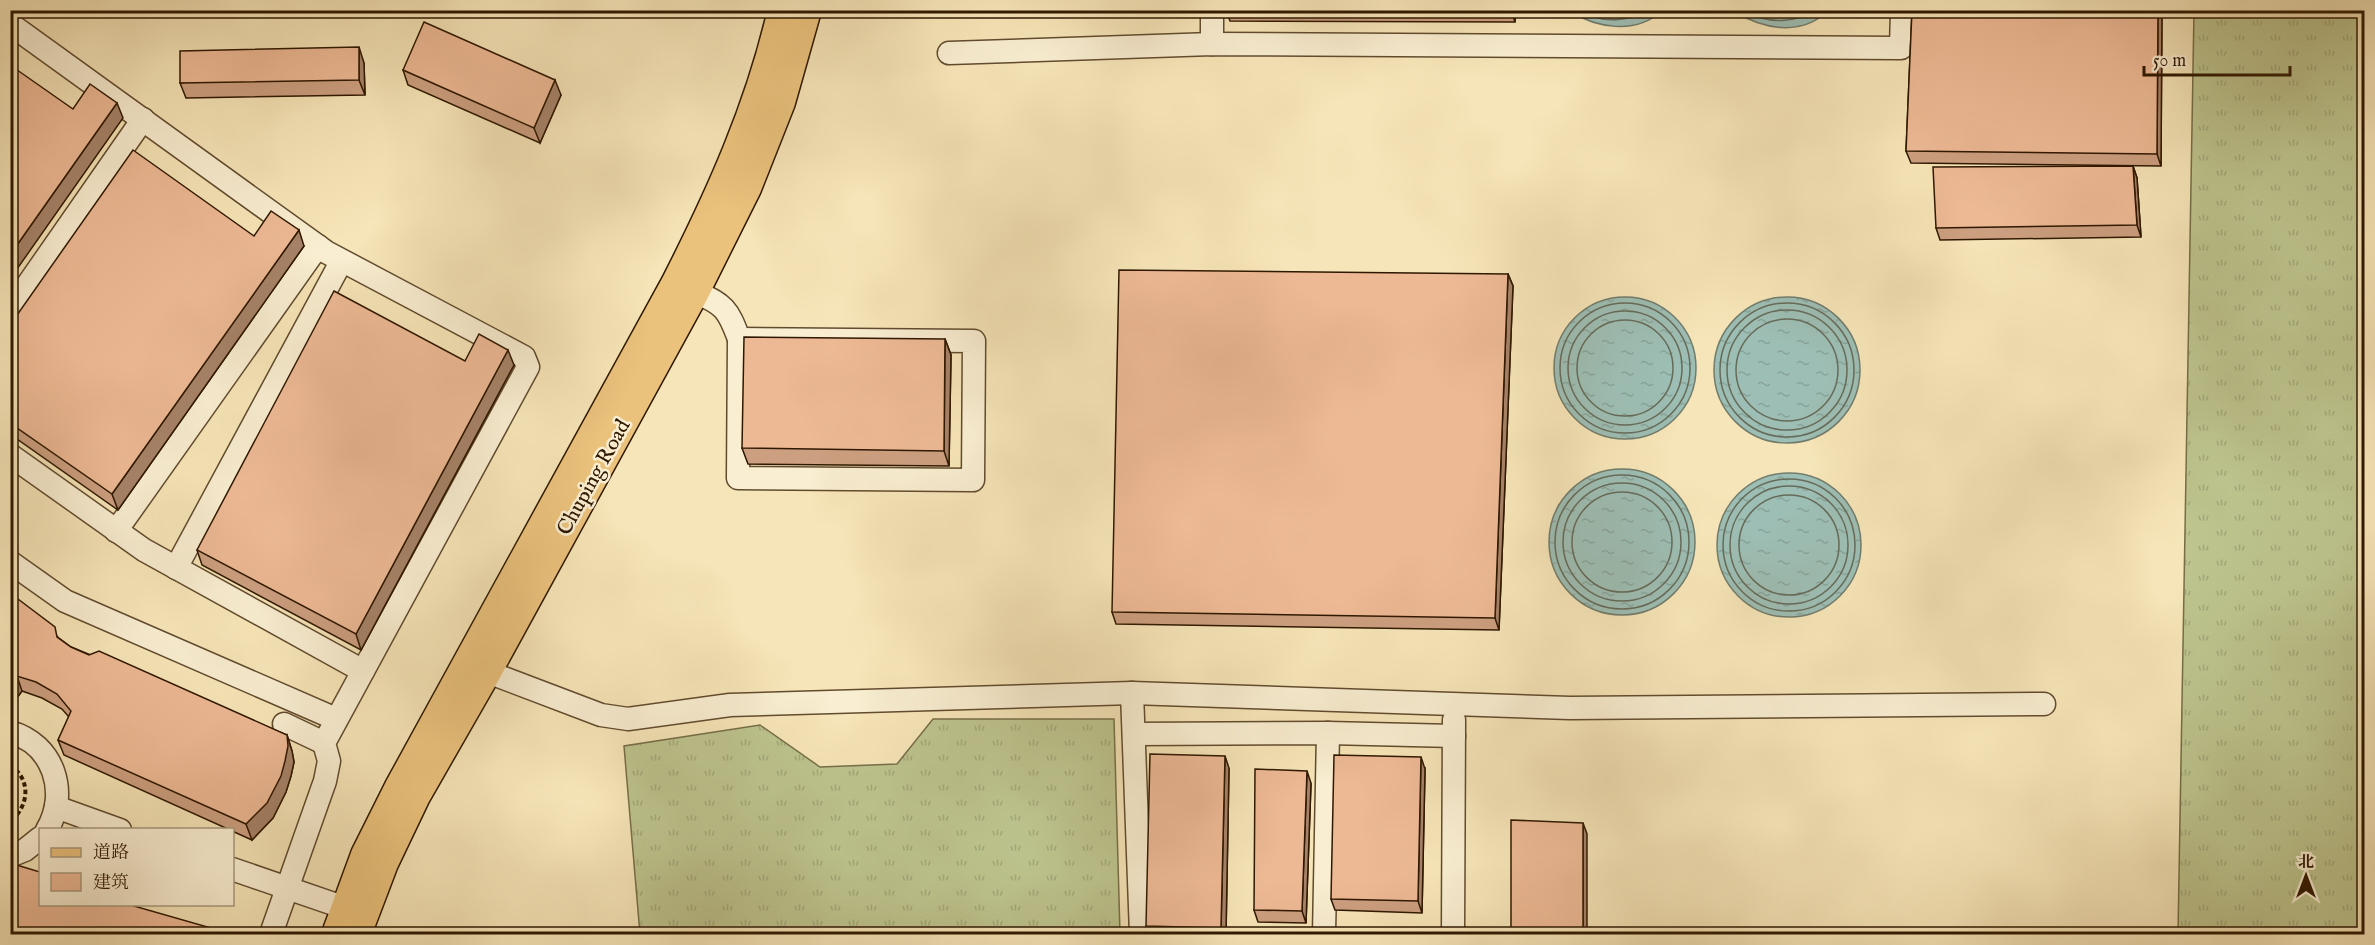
<svg xmlns="http://www.w3.org/2000/svg" width="2375" height="945" font-family="'IM FELL English','Noto Serif SC',serif">
	<style>
		.grass { fill: url(#grass-tufts); stroke: #766e47; stroke-width: 1.5 }
		.water { fill: url(#water-ripples); stroke: #717c6c; stroke-width: 1.5 }
		.lines { fill: none; stroke-linecap: round; stroke-linejoin: round }
		.shore { stroke: #666b5a; stroke-width: 1.5 }
		.minor-casing { stroke: #614b2e; stroke-width: 25 }
		.major-casing { stroke: #2f1800; stroke-width: 31 }
		.path { stroke: #2f1800; stroke-width: 4; stroke-dasharray: 4.5 3; stroke-linecap: butt }
		.minor { stroke: #f9eed1; stroke-width: 22 }
		.major { stroke: #ebc27c; stroke-width: 28 }
		.wall { fill: #cc9f80; stroke: #2f1800; stroke-width: 1.5 }
		.shaded-wall { fill: #a68268; stroke: #2f1800; stroke-width: 1.5 }
		.building { fill: #edb995; stroke: #2f1800; stroke-width: 1.5 }
		.labels { text-anchor: middle; stroke-width: 5; stroke-linejoin: round; paint-order: stroke }
		.street-label { font-size: 21px; fill: #2f1800; stroke: #f9eed1 }
	</style>
	<defs>
		<pattern id="grass-tufts" width="24" height="20" patternUnits="userSpaceOnUse" patternTransform="scale(1.5)"><rect width="24" height="20" fill="#bdc48e"/><path d="M3 7l-1-3M5 7V3M7 7l1-3M15 17l-1-3M17 17v-4M19 17l1-3" fill="none" stroke="#a3a879"/></pattern>
		<pattern id="water-ripples" width="26" height="14" patternUnits="userSpaceOnUse" patternTransform="scale(1.5)"><rect width="26" height="14" fill="#9dbeb4"/><path d="M2 4q2-2 4 0t4 0M15 11q2-2 4 0t4 0" fill="none" stroke="#88a399"/></pattern>
	</defs>
	<rect width="100%" height="100%" fill="#f6e5b8"/>
	<filter id="stains"><feTurbulence type="fractalNoise" baseFrequency=".00333" numOctaves="4"/><feColorMatrix values="0 0 0 0 .2 0 0 0 0 .09 0 0 0 0 .02 0 0 0 .5 -.17"/></filter>
	<radialGradient id="worn" r=".72"><stop offset=".6" stop-color="#630" stop-opacity="0"/><stop offset="1" stop-color="#630" stop-opacity=".3"/></radialGradient>
	<g class="grass">
		<polygon points="2194,11 2364,11 2364,934 2178,934"/>
		<polygon points="933,719 1114,719 1120,934 640,934 624,746 760,725 820,767 897,764"/>
	</g>
	<g class="water">
		<path d="M1569 11H1662C1635 35 1597 28 1569 11Z"/>
		<path d="M1733 11H1828C1800 37 1763 29 1733 11Z"/>
		<circle cx="1787" cy="370" r="73"/>
		<circle cx="1625" cy="368" r="71"/>
		<circle cx="1622" cy="542" r="73"/>
		<circle cx="1789" cy="545" r="72"/>
	</g>
	<g class="lines">
		<g class="shore">
			<path d="M1580 10C1604 26 1628 20 1653 10"/>
			<path d="M1745 10C1770 26 1794 22 1819 10"/>
			<circle cx="1787" cy="370" r="67"/>
			<circle cx="1625" cy="368" r="65"/>
			<circle cx="1787" cy="370" r="60"/>
			<circle cx="1625" cy="368" r="57"/>
			<circle cx="1787" cy="370" r="51"/>
			<circle cx="1625" cy="368" r="48"/>
			<circle cx="1622" cy="542" r="67"/>
			<circle cx="1789" cy="545" r="66"/>
			<circle cx="1622" cy="542" r="59"/>
			<circle cx="1789" cy="545" r="59"/>
			<circle cx="1622" cy="542" r="50"/>
			<circle cx="1789" cy="545" r="50"/>
		</g>
		<defs>
			<g id="minor">
				<polyline points="1212,10 1212,44"/>
				<polyline points="10,24 326,252 524,357 528,367 324,743 329,761 325,781 271,934"/>
				<polyline points="949,53 1212,44 1901,48 1902,10"/>
				<path d="M695 292C724 304 728 309 739 339"/>
				<polyline points="10,310 143,119"/>
				<polygon points="739,339 974,341 973,480 738,478"/>
				<polyline points="10,455 144,550 363,671"/>
				<polyline points="116,531 318,246"/>
				<polyline points="10,562 65,601 336,719"/>
				<polyline points="176,568 341,262"/>
				<polyline points="472,666 601,715 628,719 730,705 1132,693 1570,708 2044,704"/>
				<polyline points="1132,693 1141,934"/>
				<polyline points="284,724 324,743"/>
				<path d="M10 732C54 744 69 793 47 830"/>
				<polyline points="1134,734 1328,733 1454,736"/>
				<polyline points="56,807 120,830"/>
				<polyline points="10,856 25,850 40,838"/>
				<polyline points="232,869 360,913"/>
				<polyline points="1324,934 1328,733"/>
				<polyline points="1453,934 1454,720"/>
			</g>
			<g id="major">
				<path d="M336 934 365 855 399 787 675 284C720 196 760 107 782 10"/>
				<polyline points="357,934 384,863 416,796 487,672 695,292 747,188 781,102 807,10"/>
			</g>
		</defs>
		<use href="#minor" class="minor-casing"/>
		<use href="#major" class="major-casing"/>
		<path class="path" d="M10 765C32 780 29 806 10 822"/>
		<use href="#minor" class="minor"/>
		<use href="#major" class="major"/>
	</g>
	<g class="wall">
		<polygon points="1226,10 1515,10 1515,22 1230,21"/>
		<polygon points="1912,10 2162,10 2161,166 1911,163 1906,151"/>
		<polygon points="364,63 365,95 186,98 180,83"/>
		<polygon points="403,70 561,95 540,143 408,85"/>
		<polygon points="2133,166 2137,178 2141,237 1940,240 1936,228"/>
		<polygon points="254,236 304,246 118,510 10,434 10,325"/>
		<polygon points="1508,274 1513,286 1499,630 1116,624 1112,612"/>
		<polygon points="945,339 951,355 949,466 748,464 742,448"/>
		<polygon points="465,361 514,365 361,650 202,565 197,550"/>
		<polygon points="10,593 59,638 71,647 287,735 292,751 294,762 291,776 286,792 273,818 252,840 232,831 232,830 230,830 64,755 58,740 69,717 62,709 42,698 22,691 10,707"/>
		<polygon points="1229,768 1226,934 1149,934 1146,926"/>
		<polygon points="1425,769 1422,913 1335,910 1331,899"/>
		<polygon points="1311,783 1306,923 1258,922 1254,910"/>
	</g>
	<g class="shaded-wall">
		<polygon points="1511,10 1515,10 1515,22"/>
		<polygon points="2158,10 2162,10 2161,166 2157,154"/>
		<polygon points="359,47 364,63 365,95 359,80"/>
		<polygon points="555,80 561,95 540,143 534,128"/>
		<polygon points="117,103 123,118 10,279 10,255"/>
		<polygon points="2133,166 2137,178 2141,237 2137,225"/>
		<polygon points="299,230 304,246 118,510 112,494"/>
		<polygon points="1508,274 1513,286 1499,630 1495,618"/>
		<polygon points="945,339 951,355 949,466 944,451"/>
		<polygon points="508,350 514,365 361,650 356,634"/>
		<polygon points="17,676 22,691 10,707 10,684"/>
		<polygon points="287,735 292,751 294,762 291,776 286,792 273,818 252,840 246,824"/>
		<polygon points="1225,756 1229,768 1226,934 1224,934 1221,928"/>
		<polygon points="1421,757 1425,769 1422,913 1418,901"/>
		<polygon points="1307,771 1311,783 1306,923 1302,911"/>
		<polygon points="1583,823 1587,834 1587,934 1583,934"/>
	</g>
	<g class="building">
		<polygon points="1912,10 2158,10 2157,154 1906,151"/>
		<polygon points="424,22 555,80 534,128 403,70"/>
		<polygon points="359,47 359,80 180,83 180,51"/>
		<polygon points="10,65 73,109 90,84 117,103 10,255"/>
		<polygon points="133,150 254,236 271,211 299,230 112,494 10,423 10,325"/>
		<polygon points="2133,166 2137,225 1936,228 1933,167"/>
		<polygon points="1119,270 1508,274 1495,618 1112,612"/>
		<polygon points="334,291 465,361 479,334 508,350 356,634 197,550"/>
		<polygon points="744,337 945,339 944,451 742,448"/>
		<polygon points="10,593 55,627 57,637 71,647 89,655 99,651 287,735 288,746 285,761 281,776 267,803 246,824 58,740 71,711 57,694 36,682 17,676 10,684"/>
		<polygon points="1150,754 1225,756 1221,928 1146,926"/>
		<polygon points="1334,755 1421,757 1418,901 1331,899"/>
		<polygon points="1255,769 1307,771 1302,911 1254,910"/>
		<polygon points="1511,820 1583,823 1583,934 1511,934"/>
		<polygon points="10,863 40,872 40,904 127,904 225,932 225,934 10,934"/>
		<rect x="1229" y="928" width="73" height="6"/>
	</g>
	<g class="labels">
		<g class="street-label">
			<text transform="translate(593 477) rotate(-61)" y="7">Chuping Road</text>
		</g>
	</g>
	<rect width="2375" height="945" fill="none" stroke="#f6e5b8" stroke-width="36"/>
	<rect x="12" y="12" width="2351" height="921" fill="none" stroke="#2f1800" stroke-width="3"/>
	<rect x="18" y="18" width="2339" height="909" fill="none" stroke="#2f1800" stroke-width="1.5"/>
	<rect x="39" y="828" width="195" height="78" fill="#f9eed1" stroke="#a8987d" stroke-width="1.5"/>
	<rect x="51" y="848" width="30" height="9" fill="#ebc27c" stroke="#a8987d" stroke-width="1.5"/>
	<text x="93" y="858" font-size="18" fill="#2f1800">道路</text>
	<rect x="51" y="873" width="30" height="18" fill="#edb995" stroke="#a8987d" stroke-width="1.5"/>
	<text x="93" y="888" font-size="18" fill="#2f1800">建筑</text>
	<g transform="translate(2306 876)" stroke="#f9eed1" stroke-width="4.5" paint-order="stroke">
	<path d="M0-4.5L10 22L0 15L-10 22Z" fill="#2f1800"/>
	<text y="-9" font-size="16" font-weight="bold" text-anchor="middle" fill="#2f1800">北</text>
	</g>
	<path d="M2144 66v9h146v-9" fill="none" stroke="#2f1800" stroke-width="3"/>
	<text x="2153" y="66" font-size="18" fill="#2f1800" stroke="#f9eed1" stroke-width="4.5" paint-order="stroke">50 m</text>
	<rect width="100%" height="100%" filter="url(#stains)"/>
	<rect width="100%" height="100%" fill="url(#worn)"/>
</svg>
